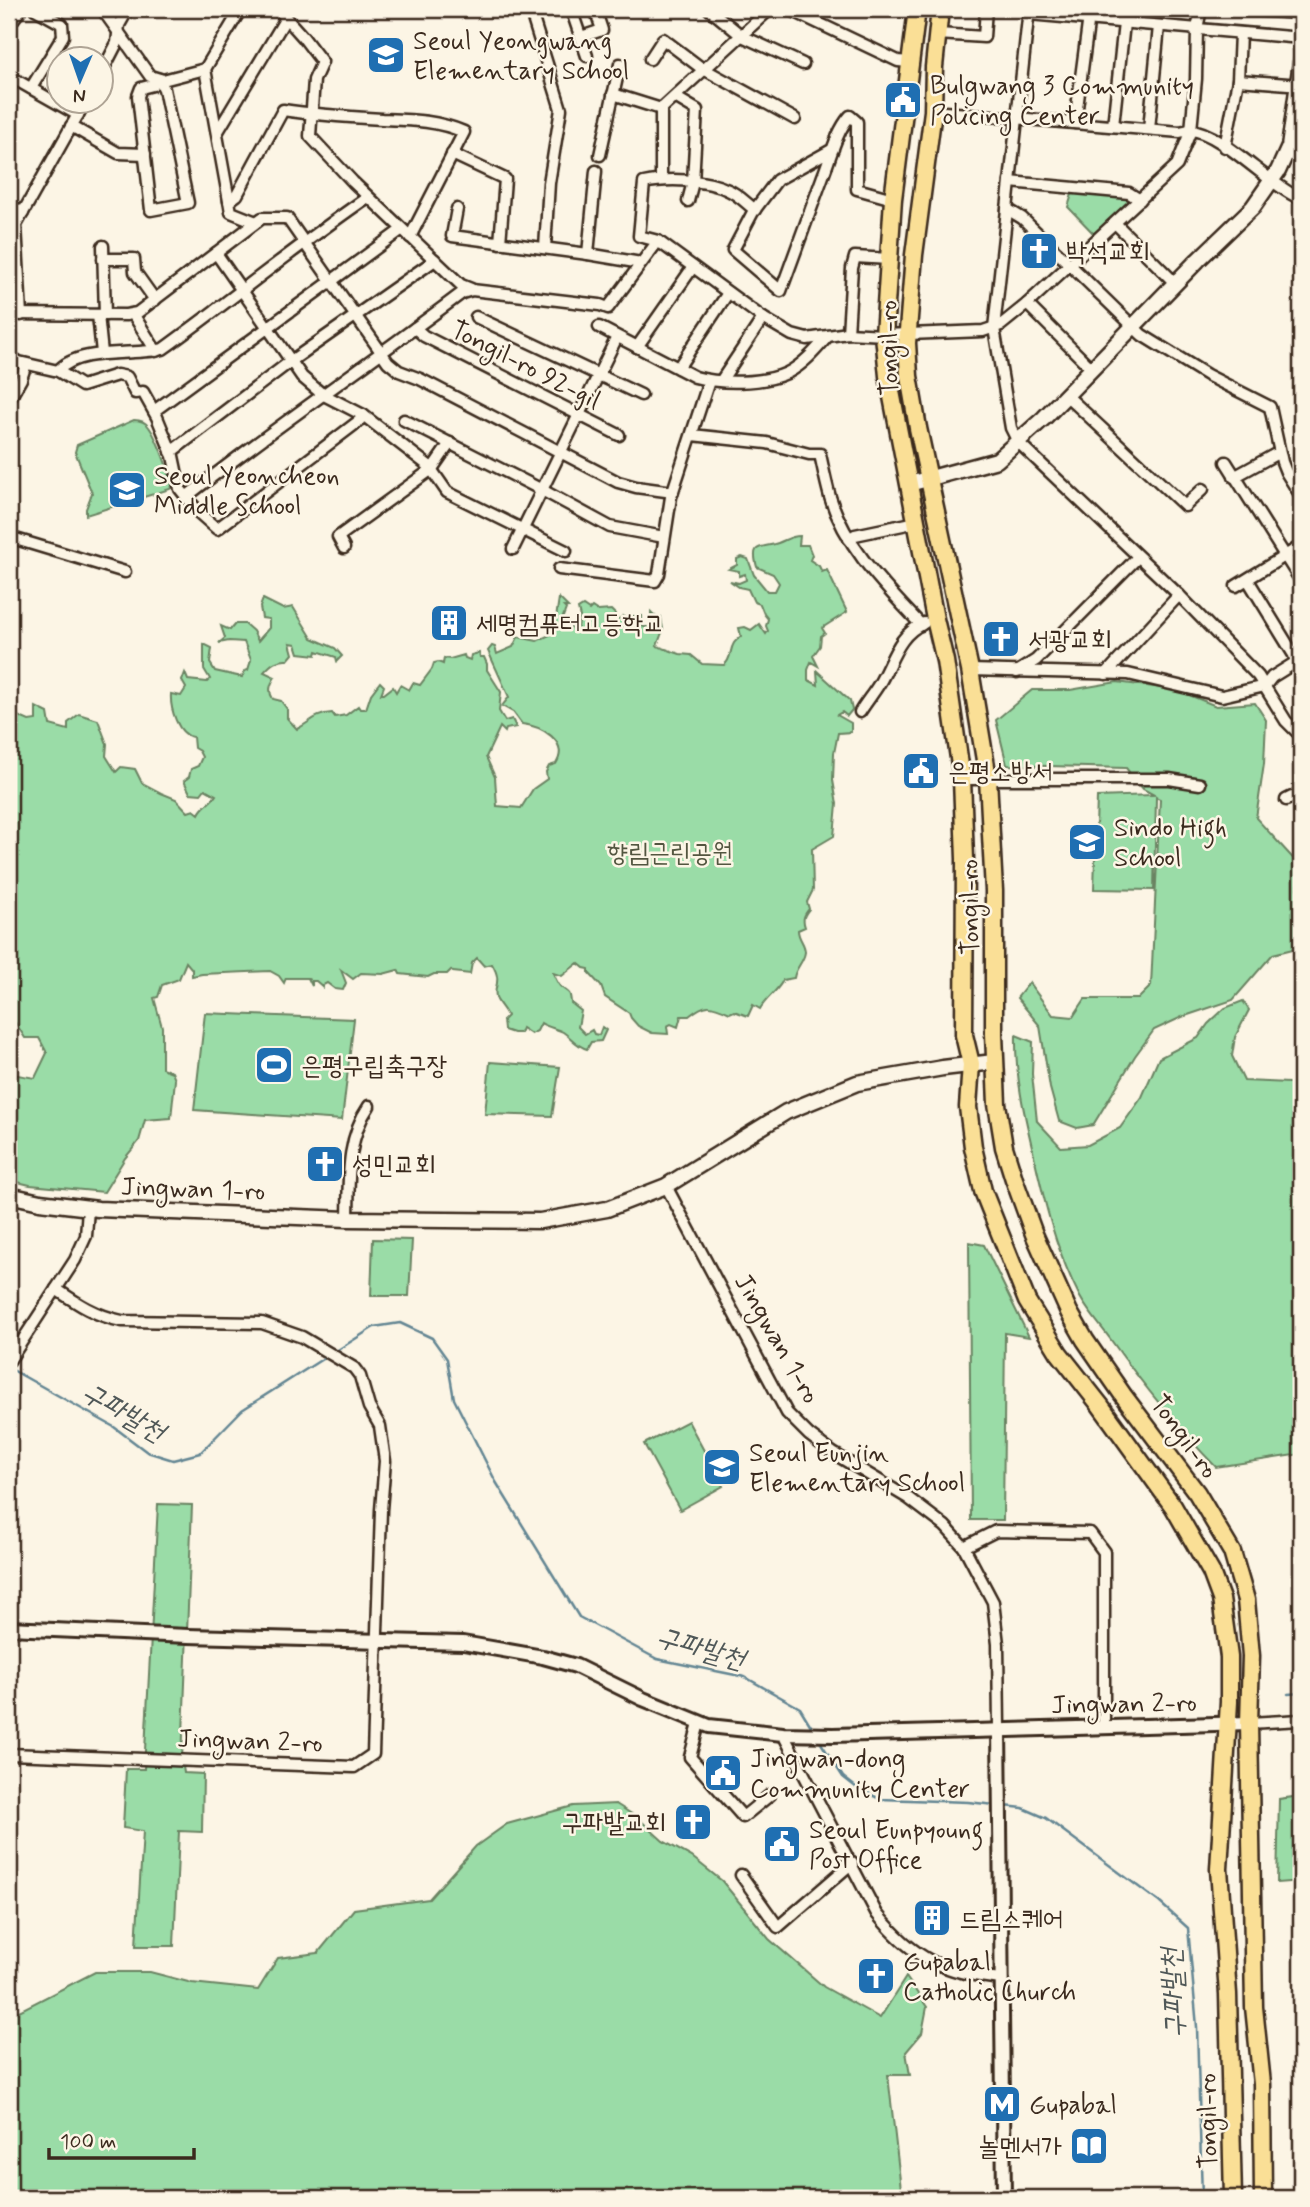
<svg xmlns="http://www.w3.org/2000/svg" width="1310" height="2207" font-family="Mynerve,'Poor Story',sans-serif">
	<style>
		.green { fill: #9adca7; stroke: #6a8362; stroke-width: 2 }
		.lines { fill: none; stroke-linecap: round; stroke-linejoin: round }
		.stream { stroke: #648693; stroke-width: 2.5 }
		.minor-casing { stroke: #3b2a1e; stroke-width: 15 }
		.tertiary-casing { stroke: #3b2a1e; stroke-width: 18 }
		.secondary-casing { stroke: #3b2a1e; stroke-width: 19 }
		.primary-casing { stroke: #3b2a1e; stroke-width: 21 }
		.minor { stroke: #fcf5e5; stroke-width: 10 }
		.tertiary { stroke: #fcf5e5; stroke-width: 12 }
		.secondary { stroke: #fcf5e5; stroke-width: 14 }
		.primary { stroke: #fadf96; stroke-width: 16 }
		.labels { text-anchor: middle; stroke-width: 5; stroke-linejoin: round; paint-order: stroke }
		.poi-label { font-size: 26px; fill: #3b2a1e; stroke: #fcf5e5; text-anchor: start }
		.street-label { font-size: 26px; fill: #3b2a1e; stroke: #fcf5e5 }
		.park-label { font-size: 26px; fill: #535640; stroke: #fcf5e5 }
		.water-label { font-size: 28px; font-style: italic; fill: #505858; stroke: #fcf5e5 }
	</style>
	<rect width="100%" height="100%" fill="#fcf5e5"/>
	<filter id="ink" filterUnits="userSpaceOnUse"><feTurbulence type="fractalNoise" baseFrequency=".0143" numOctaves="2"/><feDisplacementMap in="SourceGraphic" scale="14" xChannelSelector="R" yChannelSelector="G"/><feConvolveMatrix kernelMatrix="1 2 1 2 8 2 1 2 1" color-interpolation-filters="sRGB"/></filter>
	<g filter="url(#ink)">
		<g class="green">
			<polygon points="1073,191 1127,196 1134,202 1096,236 1068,207"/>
			<path d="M134 420C140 420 145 421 149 427 156 436 171 475 172 486L170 489 86 515V509L92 493 75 452 77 445Z"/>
			<path d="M800 536 799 545H808L812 555 810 560 819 566 822 572 827 570 847 612 822 628 825 633 821 636 820 646 813 656 818 666 811 662 808 670V680L818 685 817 671 850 701 852 710 847 716 842 712 837 715 851 723V732L838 733 834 753 833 780 837 804 834 836 812 849 813 890 807 902 809 909C804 915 802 919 805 927L798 930C798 939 805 943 805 952 804 962 795 968 794 978L783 980C778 991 766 998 760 1009L753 1005 748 1016 734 1011 730 1013C710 1004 706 1002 689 1016H681L678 1027 671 1024 667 1026 668 1034 652 1033 638 1026 631 1018 629 1013 605 997 601 986 589 973V969L584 968 578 963 562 976 553 973C555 977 558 985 561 987 569 994 570 990 571 1003L581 1011 578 1027 585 1034 592 1030 594 1034 599 1035 602 1027 606 1030 601 1041 591 1042 587 1049C576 1046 572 1038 563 1032 556 1028 548 1028 541 1023L537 1031 531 1034 522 1028 520 1033H513L504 1030 503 1020 507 1016C505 1010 500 1006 497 1000 491 987 504 984 492 964L484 966 477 958 472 963 470 974 453 972 451 970 447 974H434L428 977 400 974 398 970 383 974 361 973 353 979 341 970 346 983 343 990 335 989 327 983 323 985V987L316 981H312V986L308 978H286L284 983 279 976 270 971 202 974 192 976V969L186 962 179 979 162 985 158 997 154 998 162 1027V1068L172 1072 175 1080 171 1118 145 1120 139 1141 125 1158 104 1192 30 1185 9 1180V1064L11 1074 35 1078 47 1053 39 1038H25L15 1022 9 1009V712L29 721 36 720V707L48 713 50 725 68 730V723L79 714 98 720 107 744 106 756 116 772 121 767 135 769 142 783 161 793 176 799 188 812 194 810 199 814C203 805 211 803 216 795L205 789 201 794 190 793 184 781 189 777 191 769 198 766 202 757 199 751 194 748 193 737C178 735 170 709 171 694L181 696 186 688 182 681 185 673 188 680 207 682 210 679 204 669V644L212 648 210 663 215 671 242 677 245 671 248 670 251 660 244 642 229 641 219 643 225 638 221 626 230 630 235 624H245L253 631 258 641 269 628V619L262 618 260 607 263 599 283 609 293 607 312 638 335 648 342 656 337 661 336 657 317 651 316 655 299 653 296 644 290 643 293 654 288 660C277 659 271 664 264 672L275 677C270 685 268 691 273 699L281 701 287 709V718L297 729C311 722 315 714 332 713L335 717 346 715 358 706 360 709H366L371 694 380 682 384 686 381 694H384L393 687 396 692 400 685 409 690 413 683 420 685 432 669 434 663 438 662 443 664 444 658 450 659 464 655 465 658 470 660 471 655 479 653 480 657H484L487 664V670L501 692 499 711 505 721 512 719 516 727 506 729 505 732 500 727 486 757 495 777 497 806 521 808 533 789 547 779 546 772 549 766 556 764C570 741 541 726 522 724L513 712 502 706 509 697 488 651 492 646 495 647 497 654 513 647 518 637 537 641 554 633 553 628 555 625 559 598 568 607H564L566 609 561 622 564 628 578 627 580 617 578 609 583 606 589 610 592 607 598 611 611 610 615 614V618L620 619 623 616 627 620 631 616H642V620L637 624 644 627H651V612L657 618 661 617 663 630 657 646 680 654 691 655 702 664 724 665C732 659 729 651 734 643 736 640 739 638 741 636L739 628 745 627 751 630 759 624 766 634 768 631 766 626 768 619 764 614 760 604 754 602 748 589 739 587 730 581 739 583 746 580 745 574 739 576V571L729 569 737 565V559L742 557 748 559 754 575 767 591H775L779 583 773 574 757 567C750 542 761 549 778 543 786 540 791 536 800 536Z"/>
			<polygon points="1117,682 1177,690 1216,706 1255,703 1266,720 1264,764 1256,818 1301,867 1301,877 1297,889 1301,896 1301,947 1273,954 1233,1000 1182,1017 1154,1030 1135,1056 1093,1125 1077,1128 1059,1121 1050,1088 1040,1026 1017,998 1029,983 1053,1015 1073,1017 1085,999 1138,999 1151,986 1160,799 1156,797 1154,890 1094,889 1097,797 1154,795 1143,789 1126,768 1007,765 996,720 1032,690 1070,690"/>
			<path d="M1243 1001 1249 1010 1235 1037 1232 1056 1244 1081 1289 1083 1301 1081V1454L1216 1467C1178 1428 1143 1385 1111 1340 1101 1326 1088 1312 1080 1297 1056 1251 1044 1201 1033 1151 1024 1113 1015 1075 1016 1035L1033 1042 1032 1074 1037 1121 1061 1147 1088 1145 1120 1128 1142 1097 1159 1058 1198 1038 1208 1024 1225 1008Z"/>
			<polygon points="205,1013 354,1019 342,1120 194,1110"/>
			<polygon points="490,1062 560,1067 552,1116 485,1114"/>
			<polygon points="373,1239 412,1240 409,1296 371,1296"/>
			<polygon points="969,1242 984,1245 1029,1337 1005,1333 1003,1520 971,1520"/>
			<polygon points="688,1421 723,1486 680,1510 644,1444"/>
			<polygon points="158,1504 192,1505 182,1760 184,1773 203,1774 202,1832 179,1831 174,1946 136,1946 143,1831 123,1828 126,1769 144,1769"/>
			<polygon points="1301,1796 1301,1881 1277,1883 1279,1799"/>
			<polygon points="616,1804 638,1818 663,1841 692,1857 722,1881 769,1939 824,1987 880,2018 906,1977 927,2007 922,2033 906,2052 910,2075 888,2075 902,2198 9,2198 9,2016 95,1972 150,1972 192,1983 258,1990 278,1958 318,1953 354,1909 429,1899 476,1846 507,1824 573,1806"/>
		</g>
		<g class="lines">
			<g class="stream">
				<polyline points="333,1353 374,1327 400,1323 432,1338 447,1359 454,1399 496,1482 579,1617 657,1659 745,1677 800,1708 814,1731"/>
				<polyline points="9,1368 114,1427 147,1452 173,1460 200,1453 242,1410 327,1356"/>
				<polyline points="1288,1694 1301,1693"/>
				<polyline points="819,1740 843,1777 857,1788 880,1799 968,1802 995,1805"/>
				<polyline points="1005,1806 1023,1808 1046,1818 1159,1902 1188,1928 1197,2027 1202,2198"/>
			</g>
			<defs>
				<g id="minor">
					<polyline points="102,9 150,76 163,80 205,69"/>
					<polyline points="278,9 303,37 322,62 314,80 310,136 353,182 461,285 471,289"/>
					<polyline points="530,9 561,109 549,183 545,248"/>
					<polyline points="571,9 587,56"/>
					<polyline points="709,9 742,36 803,64"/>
					<polyline points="789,9 898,61 909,62"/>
					<polyline points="1029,9 994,328 1011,428 1018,442 1179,595 1258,676 1286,721 1301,736"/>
					<polyline points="1232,9 1301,13"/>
					<polyline points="1029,14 1301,38"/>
					<polyline points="9,25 21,9"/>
					<polyline points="938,34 984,37 986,9"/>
					<polyline points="581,37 602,30 595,9"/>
					<polyline points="650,59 663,39 700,67 795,119"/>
					<polyline points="205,69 231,212 256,222"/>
					<polyline points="205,69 241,9"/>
					<polyline points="102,72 117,43 119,25 128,9"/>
					<polyline points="9,76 78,115"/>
					<polygon points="159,79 164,89 188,203 151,210 138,96 141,88 153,85"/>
					<polyline points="1238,80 1301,85"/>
					<polyline points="31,88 63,36 62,24 35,9"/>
					<polyline points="613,94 661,109 770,9"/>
					<polyline points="675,97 697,110 693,182 688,201"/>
					<path d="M933 111 1180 132C1184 131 1187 130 1191 130 1221 132 1270 186 1301 199"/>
					<polyline points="1075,123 1090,9"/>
					<polyline points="71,126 118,153 145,154"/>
					<polyline points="1113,126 1124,23"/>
					<polyline points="1149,129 1159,26"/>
					<polyline points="217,133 286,18"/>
					<polyline points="1225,147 1238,80 1240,33"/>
					<path d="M833 149 777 180 753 212 733 250 781 291C795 253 809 214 823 176 831 156 836 132 850 116L857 122V189L893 199"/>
					<polyline points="452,154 505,179 500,243"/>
					<polyline points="600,155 620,64"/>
					<polyline points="661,180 661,109"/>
					<polyline points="1010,182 1129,193 1140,200"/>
					<path d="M229 201 237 195 283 110C316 115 349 117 382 119 411 120 436 120 464 132L410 237"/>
					<polyline points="9,204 23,213"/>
					<polyline points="457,209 452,236 588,254 641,263"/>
					<polyline points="1007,209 1022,218 1142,335 1207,375 1270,407 1282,462 1286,472 1301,496"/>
					<path d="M755 210C746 203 738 194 728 190 706 179 667 178 644 183L639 236 658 241 763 318 792 335 807 339 848 333 884 335 983 331 1001 325 1027 304 1177 165 1191 130 1196 79 1197 29 1201 9"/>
					<polyline points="1116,224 1175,283"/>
					<polyline points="103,246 105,315"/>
					<polyline points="216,253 302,377 322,394 363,415 429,466 447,492 566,551"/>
					<polyline points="588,254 596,171"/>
					<polyline points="103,259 134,259 135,272 155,300"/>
					<polyline points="1027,304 1092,369"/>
					<polyline points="9,314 126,315 137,313 262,218 287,218 388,362 399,371 420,379 618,482 636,487 673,492"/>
					<polyline points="133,314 156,351"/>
					<polyline points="21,315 16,225 85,102"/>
					<polyline points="98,315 102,353"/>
					<polyline points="476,317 641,395"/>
					<path d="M599 327 695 377C720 384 763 384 787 373 803 365 816 350 827 337"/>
					<polyline points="415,328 424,336 619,435"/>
					<polyline points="848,333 852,268 855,257 889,259"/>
					<polyline points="637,347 693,267"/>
					<polyline points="9,356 19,362 58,371 82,386 117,375 127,377 135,393 143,392 157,417 173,456 180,489 200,514 217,529 359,421 363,415"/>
					<polyline points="678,368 728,293"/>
					<path d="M58 371C78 347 134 356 163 349 232 299 298 245 368 197"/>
					<polyline points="721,381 763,318"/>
					<polyline points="1066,395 1185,506 1203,489"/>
					<polyline points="9,400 21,379 26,364"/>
					<polyline points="154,411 401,230"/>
					<polyline points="404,420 542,490 610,527 664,537"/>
					<path d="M692 435 767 443 809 454H820C823 468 826 483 830 497 846 548 885 586 921 625"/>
					<polyline points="171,452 291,361 435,260"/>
					<polyline points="1226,462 1301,581"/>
					<polyline points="1234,477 1274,455 1280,454"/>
					<path d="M186 497C276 426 371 362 462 293L472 290 600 305 608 308 658 241"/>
					<polyline points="9,537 125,572"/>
					<polyline points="849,539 855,535 917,522"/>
					<polyline points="344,548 338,537 432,469 450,443"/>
					<polyline points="513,549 617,337"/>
					<polyline points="559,569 655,581 659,574 671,497 709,381"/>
					<polyline points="1248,580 1294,655 1297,667 1301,672"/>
					<polyline points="1236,586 1301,546"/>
					<polyline points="970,670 1128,674 1222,696 1265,686 1272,677 1301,659"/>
					<polyline points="1017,672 1036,660 1138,557"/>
					<polyline points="1106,674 1179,595"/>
					<path d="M860 712C866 702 873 694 879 684 893 661 897 635 924 623"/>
					<polyline points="962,779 1169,779 1200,784"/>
					<polyline points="1286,800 1292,797 1301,803"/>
					<polyline points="666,1186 787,1413 809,1435 833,1453 908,1498 945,1526 964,1547 993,1602 998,1644 999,1728"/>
					<path d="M348 1219C349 1181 346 1139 369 1106"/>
					<polyline points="9,1361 75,1260 86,1236 88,1209"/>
					<polyline points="964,1547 996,1531 1090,1533 1104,1552 1104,1726"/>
					<polyline points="699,1723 690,1757 743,1817 770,1795"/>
					<polyline points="1249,1723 1301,1720"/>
					<path d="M783 1734 877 1914C914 1959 943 1973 1001 1979"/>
					<path d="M9 1754 354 1767 373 1754 381 1510 385 1461 380 1426 369 1407 360 1376 354 1368 302 1337 262 1323 122 1321C96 1316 78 1304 56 1289"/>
					<polyline points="741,1875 778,1927 852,1863"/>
				</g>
				<g id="tertiary">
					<polyline points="9,1628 188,1636 463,1643 543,1657 576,1666 643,1699 709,1726 783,1734 833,1735 1249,1723"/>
					<polyline points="999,1728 1004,2198"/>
				</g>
				<g id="secondary">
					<polyline points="909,484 997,460 1044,418 1198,260 1253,207 1278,171 1289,147 1301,62"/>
					<polyline points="9,1195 40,1202 98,1209 348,1219 540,1221 607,1209 666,1186 786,1112 857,1083 943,1068 994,1062"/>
				</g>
				<g id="primary">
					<polyline points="917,9 893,199 884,335 888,376 935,619 945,661 962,779 965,859 964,1035 971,1064 968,1107 973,1147 983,1191 1027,1301 1059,1353 1100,1405 1173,1506 1211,1572 1221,1599 1229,1657 1229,1702 1219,1869 1228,1994 1233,2198"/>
					<polyline points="940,9 934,67 933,111 914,255 907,343 909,376 918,428 970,670 988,778 994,891 994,1034 997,1104 1004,1147 1014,1179 1034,1234 1069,1312 1085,1340 1123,1395 1197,1493 1232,1552 1246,1600 1251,1656 1249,1723 1254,2007 1262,2084 1263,2198"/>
				</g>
			</defs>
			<use href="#minor" class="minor-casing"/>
			<use href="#tertiary" class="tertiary-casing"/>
			<use href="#secondary" class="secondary-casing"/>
			<use href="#primary" class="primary-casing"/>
			<use href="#minor" class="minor"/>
			<use href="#tertiary" class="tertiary"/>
			<use href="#secondary" class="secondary"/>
			<use href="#primary" class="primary"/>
		</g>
	</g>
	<defs>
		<symbol id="school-square" viewBox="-11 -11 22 22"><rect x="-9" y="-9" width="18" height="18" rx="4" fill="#1f6fb2" stroke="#fcf5e5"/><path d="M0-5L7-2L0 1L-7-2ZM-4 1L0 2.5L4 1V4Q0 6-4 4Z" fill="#fff"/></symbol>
		<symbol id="civic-square" viewBox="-11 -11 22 22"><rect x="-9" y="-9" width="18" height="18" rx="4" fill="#1f6fb2" stroke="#fcf5e5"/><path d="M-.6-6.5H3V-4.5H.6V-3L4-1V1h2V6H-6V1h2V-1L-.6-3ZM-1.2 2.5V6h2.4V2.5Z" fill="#fff"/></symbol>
		<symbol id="church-square" viewBox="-11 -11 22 22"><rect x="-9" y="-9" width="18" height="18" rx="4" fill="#1f6fb2" stroke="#fcf5e5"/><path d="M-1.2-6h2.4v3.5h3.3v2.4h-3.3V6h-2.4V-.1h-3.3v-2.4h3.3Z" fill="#fff"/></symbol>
		<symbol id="building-square" viewBox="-11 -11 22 22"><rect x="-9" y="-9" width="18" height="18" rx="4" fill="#1f6fb2" stroke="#fcf5e5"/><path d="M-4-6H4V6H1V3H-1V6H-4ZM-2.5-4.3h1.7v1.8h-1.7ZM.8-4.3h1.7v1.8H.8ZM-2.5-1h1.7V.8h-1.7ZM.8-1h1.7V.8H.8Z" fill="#fff"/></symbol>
		<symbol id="stadium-square" viewBox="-11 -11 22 22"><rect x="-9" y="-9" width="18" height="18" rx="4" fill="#1f6fb2" stroke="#fcf5e5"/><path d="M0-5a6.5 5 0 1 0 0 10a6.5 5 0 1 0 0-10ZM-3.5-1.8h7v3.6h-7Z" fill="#fff"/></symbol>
		<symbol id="metro-square" viewBox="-11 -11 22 22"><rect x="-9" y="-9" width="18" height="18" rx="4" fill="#1f6fb2" stroke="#fcf5e5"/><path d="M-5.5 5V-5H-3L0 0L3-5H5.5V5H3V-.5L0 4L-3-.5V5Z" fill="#fff"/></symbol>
		<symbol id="library-square" viewBox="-11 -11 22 22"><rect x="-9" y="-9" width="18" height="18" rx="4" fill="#1f6fb2" stroke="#fcf5e5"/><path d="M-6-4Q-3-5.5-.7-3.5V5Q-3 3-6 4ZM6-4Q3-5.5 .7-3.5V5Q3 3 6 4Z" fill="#fff"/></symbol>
	</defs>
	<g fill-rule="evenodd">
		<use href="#school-square" x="364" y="33" width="44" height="44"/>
		<use href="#civic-square" x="881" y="78" width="44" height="44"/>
		<use href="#church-square" x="1017" y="229" width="44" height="44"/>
		<use href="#school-square" x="105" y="468" width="44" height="44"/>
		<use href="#building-square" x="427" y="601" width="44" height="44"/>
		<use href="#church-square" x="979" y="617" width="44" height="44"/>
		<use href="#civic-square" x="899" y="749" width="44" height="44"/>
		<use href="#school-square" x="1065" y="820" width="44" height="44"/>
		<use href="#stadium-square" x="252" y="1043" width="44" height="44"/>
		<use href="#church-square" x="303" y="1142" width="44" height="44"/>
		<use href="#school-square" x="700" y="1445" width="44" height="44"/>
		<use href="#civic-square" x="701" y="1751" width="44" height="44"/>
		<use href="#church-square" x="671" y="1800" width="44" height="44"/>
		<use href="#civic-square" x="760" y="1822" width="44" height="44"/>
		<use href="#building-square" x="910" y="1896" width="44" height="44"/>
		<use href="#church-square" x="854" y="1954" width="44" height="44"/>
		<use href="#metro-square" x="980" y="2082" width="44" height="44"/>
		<use href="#library-square" x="1067" y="2124" width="44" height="44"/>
	</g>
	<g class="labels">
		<g class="poi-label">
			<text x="413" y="49">Seoul Yeongwang<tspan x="413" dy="30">Elementary School</tspan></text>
			<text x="930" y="94">Bulgwang 3 Community<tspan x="930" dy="30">Policing Center</tspan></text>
			<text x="1066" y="260">박석교회</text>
			<text x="154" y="484">Seoul Yeoncheon<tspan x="154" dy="30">Middle School</tspan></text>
			<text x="476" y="632">세명컴퓨터고등학교</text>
			<text x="1028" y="648">서광교회</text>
			<text x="948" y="780">은평소방서</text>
			<text x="1114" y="836">Sindo High<tspan x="1114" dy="30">School</tspan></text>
			<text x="301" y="1074">은평구립축구장</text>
			<text x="352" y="1173">성민교회</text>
			<text x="749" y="1461">Seoul Eunjin<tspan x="749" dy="30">Elementary School</tspan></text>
			<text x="750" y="1767">Jingwan-dong<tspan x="750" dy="30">Community Center</tspan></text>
			<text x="666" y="1831" text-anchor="end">구파발교회</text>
			<text x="809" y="1838">Seoul Eunpyoung<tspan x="809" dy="30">Post Office</tspan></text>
			<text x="959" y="1927">드림스퀘어</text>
			<text x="903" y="1970">Gupabal<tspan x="903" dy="30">Catholic Church</tspan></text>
			<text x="1029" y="2113">Gupabal</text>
			<text x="1062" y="2155" text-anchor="end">놀멘서가</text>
		</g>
		<g class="street-label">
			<text transform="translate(888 348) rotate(-91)" y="9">Tongil-ro</text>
			<text transform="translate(526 364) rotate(27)" y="9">Tongil-ro 92-gil</text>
			<text transform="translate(969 907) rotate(-91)" y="9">Tongil-ro</text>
			<text transform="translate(193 1188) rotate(2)" y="9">Jingwan 1-ro</text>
			<text transform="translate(778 1338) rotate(60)" y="9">Jingwan 1-ro</text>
			<text transform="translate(1185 1436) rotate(54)" y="9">Tongil-ro</text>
			<text transform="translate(1124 1703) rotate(-1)" y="9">Jingwan 2-ro</text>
			<text transform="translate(250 1740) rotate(2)" y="9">Jingwan 2-ro</text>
			<text transform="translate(1207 2121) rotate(-91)" y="9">Tongil-ro</text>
		</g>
		<g class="park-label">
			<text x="670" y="861">향림근린공원</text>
		</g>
		<g class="water-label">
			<text transform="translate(124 1411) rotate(30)" y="10">구파발천</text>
			<text transform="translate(701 1647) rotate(16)" y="10">구파발천</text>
			<text transform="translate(1172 1993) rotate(-93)" y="10">구파발천</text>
		</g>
	</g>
	<rect width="1310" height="2207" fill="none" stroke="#fcf5e5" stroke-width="35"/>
	<rect x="18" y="18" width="1275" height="2172" fill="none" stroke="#3b2a1e" stroke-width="2.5" filter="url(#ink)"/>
	<g transform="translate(80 80) rotate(182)"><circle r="33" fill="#fcf5e5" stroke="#afa495" stroke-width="2"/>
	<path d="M0-5L12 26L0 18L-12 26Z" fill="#1f6fb2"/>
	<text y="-10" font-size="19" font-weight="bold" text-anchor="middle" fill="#3b2a1e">N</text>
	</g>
	<path d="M49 2148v10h145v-10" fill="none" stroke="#3b2a1e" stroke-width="3.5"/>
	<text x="60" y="2148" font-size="21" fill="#3b2a1e" stroke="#fcf5e5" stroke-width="5" paint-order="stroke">100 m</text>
</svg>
